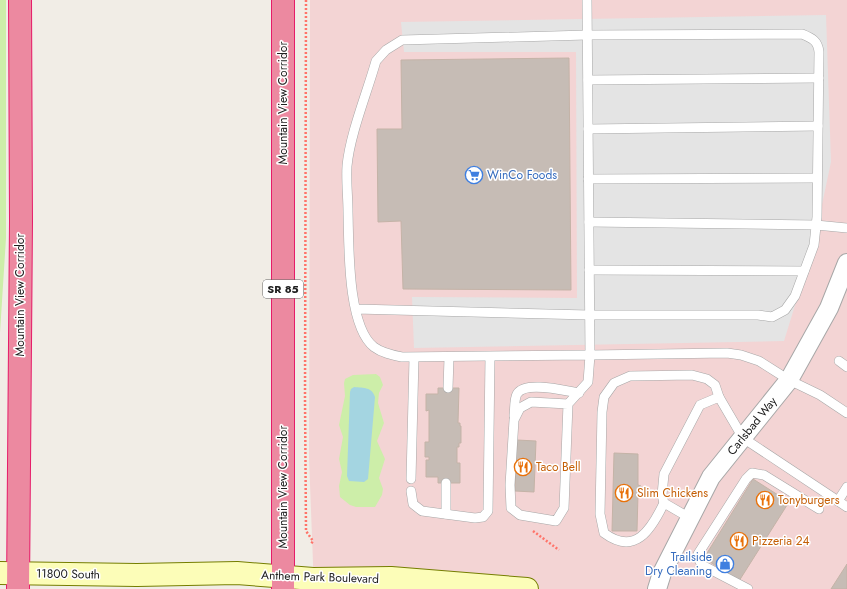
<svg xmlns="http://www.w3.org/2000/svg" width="847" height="589" font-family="Jost,sans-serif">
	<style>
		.commercial { fill: #f3d4d4 }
		.grass { fill: #cdeea9 }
		.parking { fill: #e4e4e4 }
		.water { fill: #a4d5e1 }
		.building { fill: #c6bcb5; stroke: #c4b3a7 }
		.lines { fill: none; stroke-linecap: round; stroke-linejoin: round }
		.lane-casing { stroke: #a7a7a7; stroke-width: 10 }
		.street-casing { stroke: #a7a7a7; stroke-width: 20 }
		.secondary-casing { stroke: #757e00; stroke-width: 24 }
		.highway-casing { stroke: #e61c69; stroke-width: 24 }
		.path { stroke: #ff7369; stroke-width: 2.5; stroke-dasharray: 2 2; stroke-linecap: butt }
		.lane { stroke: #fff; stroke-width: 9 }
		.street { stroke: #fff; stroke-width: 18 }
		.secondary { stroke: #fcfdb8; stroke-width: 22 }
		.highway { stroke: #ec89a0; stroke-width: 22 }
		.labels { text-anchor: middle; stroke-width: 3; stroke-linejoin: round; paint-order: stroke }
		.shield { fill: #fff; stroke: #636363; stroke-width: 1 }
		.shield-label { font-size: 11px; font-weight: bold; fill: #202020 }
		.street-label { font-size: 12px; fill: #202020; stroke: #fff }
		.shop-label { font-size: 12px; fill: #366cbe; stroke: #fff; text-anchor: start }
		.food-label { font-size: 12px; fill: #c56008; stroke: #fff; text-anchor: start }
	</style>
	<rect width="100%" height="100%" fill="#f1ede6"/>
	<polygon class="commercial" points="310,0 847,0 847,589 314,589 309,458"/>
	<g class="grass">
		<polygon points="0,0 6,0 6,238 0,333 0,520"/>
		<polygon points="376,374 380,377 383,385 379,393 378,403 384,423 377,441 385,459 379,478 383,489 382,495 375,507 356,507 350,505 340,497 339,486 342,472 339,459 343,437 339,425 345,396 344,383 345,379 353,375"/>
	</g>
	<polygon class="parking" points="826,15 831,162 813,247 784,341 414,348 412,297 577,298 576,52 404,52 401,22"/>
	<path class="water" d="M354 387C364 388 372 387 375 397L368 479 364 482 349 481 347 476 350 392 351 389Z"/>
	<g class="building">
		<polygon points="569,58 571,290 403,289 401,221 378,222 377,129 402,129 401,60"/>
		<polygon points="438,388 459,388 458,423 460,423 460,426 461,426 461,443 459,443 459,447 457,447 457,463 460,463 460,483 438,483 438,477 426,477 426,460 429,460 429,457 425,457 425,442 429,442 429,410 426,411 426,394 438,394"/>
		<polygon points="517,440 536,441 534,492 515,491"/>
		<polygon points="614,453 638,454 638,485 641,486 641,494 638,494 637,531 612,531"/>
		<polygon points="753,479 789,502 739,581 704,558"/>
		<polygon points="847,564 847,589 831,589"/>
	</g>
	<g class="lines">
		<defs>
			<g id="lane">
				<polyline points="587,0 590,355 727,353 741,355 759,361 789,380 820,395 847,413"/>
				<polyline points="588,80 819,78"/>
				<polyline points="588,129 818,126"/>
				<polyline points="588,179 817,178"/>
				<polyline points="589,222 816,225 847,228"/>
				<polyline points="589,270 804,271"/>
				<path d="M356 309 589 315H758L772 317 785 310 795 296 814 245 817 217 819 52C818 41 812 38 802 34L587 35 402 40 386 50 376 61C367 93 350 134 347 166 346 181 348 197 348 212 349 244 347 326 374 347 382 353 392 355 402 357L590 355 588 382 568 404 564 508 556 521 520 515 511 508 510 485 514 420 520 408 531 402 568 404"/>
				<polyline points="839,361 847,367"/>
				<polyline points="448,388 449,358"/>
				<path d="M514 416C515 409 514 399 517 394 525 380 566 391 579 393"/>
				<polyline points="411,479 414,358"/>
				<polyline points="411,491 413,504 422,511 475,518 483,517 488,511 490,357"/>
				<polyline points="838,501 847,507"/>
				<path d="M664 503C651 530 635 556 604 533L600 514 602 412 604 397 614 383 630 376 692 375 707 379 715 385 719 397"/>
				<polyline points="446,514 446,483"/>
				<polyline points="690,518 664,503 662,495 664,474 700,405 719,397 743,438 838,501 847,487"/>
				<polyline points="748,589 702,565 698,558 698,554 746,479 752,473 764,475 819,509"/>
			</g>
			<polyline id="street" points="657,589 662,573 711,477 789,380 829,308 847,263"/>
			<polyline id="secondary" points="0,573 137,575 237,573 313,579 391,578 527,589"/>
			<g id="highway">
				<polyline points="18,589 21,221 20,0"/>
				<polyline points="283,589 283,0"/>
			</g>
		</defs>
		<use href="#lane" class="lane-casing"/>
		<use href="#street" class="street-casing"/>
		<use href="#secondary" class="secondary-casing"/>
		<use href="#highway" class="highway-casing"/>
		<g class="path">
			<polyline points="306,0 305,399 306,531 313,541 311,544"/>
			<polyline points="533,531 559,550"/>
		</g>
		<use href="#lane" class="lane"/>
		<use href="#street" class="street"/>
		<use href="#secondary" class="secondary"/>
		<use href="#highway" class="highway"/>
	</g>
	<defs>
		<symbol id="supermarket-ring" viewBox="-11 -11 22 22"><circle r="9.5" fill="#fff" stroke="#3f7fe0" stroke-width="1.5"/><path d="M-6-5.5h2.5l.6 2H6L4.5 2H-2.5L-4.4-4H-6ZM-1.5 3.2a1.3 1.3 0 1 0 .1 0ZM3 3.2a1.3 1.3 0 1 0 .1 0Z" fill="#3f7fe0"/></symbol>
		<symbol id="restaurant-ring" viewBox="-11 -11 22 22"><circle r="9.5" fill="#fff" stroke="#e8710a" stroke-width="1.5"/><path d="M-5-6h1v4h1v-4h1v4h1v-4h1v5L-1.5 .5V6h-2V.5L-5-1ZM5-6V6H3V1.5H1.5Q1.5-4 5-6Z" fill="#e8710a"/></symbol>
		<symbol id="shop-ring" viewBox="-11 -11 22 22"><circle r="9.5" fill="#fff" stroke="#3f7fe0" stroke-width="1.5"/><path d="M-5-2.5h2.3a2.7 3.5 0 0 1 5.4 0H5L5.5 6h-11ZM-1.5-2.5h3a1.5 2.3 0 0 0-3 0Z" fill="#3f7fe0"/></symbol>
	</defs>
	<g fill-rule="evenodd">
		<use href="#supermarket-ring" x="464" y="165" width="20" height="20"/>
		<use href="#restaurant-ring" x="513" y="457" width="20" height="20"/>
		<use href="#restaurant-ring" x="614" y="483" width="20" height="20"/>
		<use href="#restaurant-ring" x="755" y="490" width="20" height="20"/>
		<use href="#restaurant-ring" x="729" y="531" width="20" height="20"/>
		<use href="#shop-ring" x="715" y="554" width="20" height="20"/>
	</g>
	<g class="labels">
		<rect class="shield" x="263" y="280" width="40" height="18" rx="3"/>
		<g class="shield-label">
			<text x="283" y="293">SR 85</text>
		</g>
		<g class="street-label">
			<text transform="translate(283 103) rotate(-90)" y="4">Mountain View Corridor</text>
			<text transform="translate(20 295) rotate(-90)" y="4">Mountain View Corridor</text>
			<text transform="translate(752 426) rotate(-51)" y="4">Carlsbad Way</text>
			<text transform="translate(283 487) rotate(-90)" y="4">Mountain View Corridor</text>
			<text transform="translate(68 574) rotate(1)" y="4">11800 South</text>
			<text transform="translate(320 577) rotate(2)" y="4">Anthem Park Boulevard</text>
		</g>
		<g class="shop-label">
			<text x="487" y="179">WinCo Foods</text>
			<text x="712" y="561" text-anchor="end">Trailside<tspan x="712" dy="14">Dry Cleaning</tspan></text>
		</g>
		<g class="food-label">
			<text x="536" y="471">Taco Bell</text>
			<text x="637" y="497">Slim Chickens</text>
			<text x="778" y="504">Tonyburgers</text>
			<text x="752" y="545">Pizzeria 24</text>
		</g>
	</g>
</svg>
